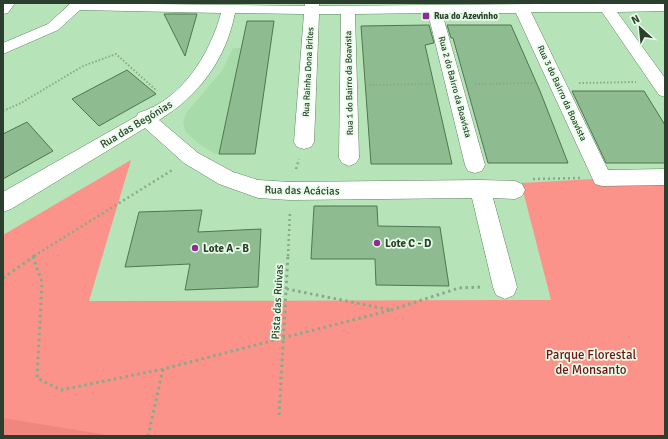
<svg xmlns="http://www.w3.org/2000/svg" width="668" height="439" font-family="Signika,sans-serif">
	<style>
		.built { fill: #a7dba9 }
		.green { fill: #fb938a }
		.forest { fill: #f0867e }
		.building { fill: #8fbb91; stroke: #4e7750 }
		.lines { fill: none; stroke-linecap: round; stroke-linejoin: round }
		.minor-casing { stroke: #5d875f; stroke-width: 1 }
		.path-far2 { stroke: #87ab88; stroke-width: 2; stroke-dasharray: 1.5 2; stroke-linecap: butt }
		.path-far1 { stroke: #87ab88; stroke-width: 2.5; stroke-dasharray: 2 3; stroke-linecap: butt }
		.path { stroke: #87ab88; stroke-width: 3; stroke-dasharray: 2.5 3.5; stroke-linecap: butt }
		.minor { fill: #fff; fill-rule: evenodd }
		.poi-dot { fill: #8e2c94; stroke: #e7fee8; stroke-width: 1.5 }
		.labels { text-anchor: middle; stroke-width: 3.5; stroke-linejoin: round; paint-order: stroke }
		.far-poi-label { font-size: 9px; font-weight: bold; fill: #2c3e2d; stroke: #e7fee8; text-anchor: start }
		.far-street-label { font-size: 9px; fill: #2c3e2d; stroke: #e7fee8 }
		.street-label { font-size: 11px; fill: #2c3e2d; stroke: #e7fee8 }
		.poi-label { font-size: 11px; font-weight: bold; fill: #2c3e2d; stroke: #e7fee8; text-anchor: start }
		.near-park-label { font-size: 13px; fill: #711215; stroke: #e7fee8 }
	</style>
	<rect width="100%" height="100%" fill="#b6e4b8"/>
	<polygon class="built" points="233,48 242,48 219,154 215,154 199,144 186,132 183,123 186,113 222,71"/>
	<polygon class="green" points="131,160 89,301 551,300 521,183 665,175 665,436 3,436 3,235"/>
	<polygon class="forest" points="3,418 113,436 3,436"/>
	<g class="building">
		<polygon points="164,14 197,14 185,56"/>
		<polygon points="247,21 274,21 255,154 219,154"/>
		<polygon points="429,25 434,43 425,45 452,164 371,164 361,26"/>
		<polygon points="447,25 511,25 540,91 568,163 488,163 453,38 451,38"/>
		<polygon points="127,70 156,94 99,126 72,99"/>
		<polygon points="572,91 644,91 665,125 665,163 606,163"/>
		<polygon points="27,122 53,151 3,179 3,134"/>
		<polygon points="314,206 377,206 378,226 440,227 449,286 376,285 375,259 311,259"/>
		<polygon points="202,210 198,232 261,229 258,287 185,290 190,264 125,267 139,212"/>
	</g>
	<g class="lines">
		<defs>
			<g id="minor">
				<polygon points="3,3 15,3 8,13 3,14"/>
				<path d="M71 3 305 6V3H319V6L665 3V11L617 12 665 78V97L659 95 602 12H531L608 170 665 169V185L602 186 595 184 516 13H442L485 165 482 171 475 173 468 171 465 165 428 13 355 14 359 158 356 163 349 166 342 163 339 158 341 14H319L314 142 311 147 304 149 297 147 294 142 304 14 235 13C226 59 199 96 159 120L198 153 233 172 258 180 290 182 480 180 515 181 522 184 525 190 522 196 515 199 493 198 517 287 514 295 505 299 496 295 493 287 472 198 290 200 258 198 219 184 184 163 145 128 11 209 3 212V192L137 116 138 113C182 100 210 54 221 13L80 10 58 30 3 54V43L48 24Z"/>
			</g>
		</defs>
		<use href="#minor" class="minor-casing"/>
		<g class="path-far2">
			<polyline points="579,83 636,82"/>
			<polyline points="475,84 536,83"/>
			<polyline points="369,85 434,84"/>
			<polyline points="3,111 21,103 83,66 116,54 157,91"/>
		</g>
		<g class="path-far1">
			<polyline points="296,169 299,159"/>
			<polyline points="533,179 580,178"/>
			<polyline points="34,256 174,169"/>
			<polyline points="288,256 290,211"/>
		</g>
		<g class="path">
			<polyline points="33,257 36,255"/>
			<polyline points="3,278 33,257 42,282 37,378 61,390 163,369 391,310 287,289"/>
			<polyline points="391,310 459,288 481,287"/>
			<polyline points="279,415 288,255"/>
			<polyline points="148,436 163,369"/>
		</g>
		<use href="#minor" class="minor"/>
	</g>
	<g class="poi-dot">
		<rect x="422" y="12" width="8" height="8" rx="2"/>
		<circle cx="377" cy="243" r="4"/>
		<circle cx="195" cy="248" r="4"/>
	</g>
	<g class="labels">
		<g class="far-poi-label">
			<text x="434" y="19">Rua do Azevinho</text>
		</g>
		<g class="far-street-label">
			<text transform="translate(308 72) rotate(-87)" y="3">Rua Rainha Dona Brites</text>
			<text transform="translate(349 83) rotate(-91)" y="3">Rua 1 do Bairro da Boavista</text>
			<text transform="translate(455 87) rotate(75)" y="3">Rua 2 do Bairro da Boavista</text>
			<text transform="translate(562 93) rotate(65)" y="3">Rua 3 do Bairro da Boavista</text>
		</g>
		<g class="street-label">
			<text transform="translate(136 124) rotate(-31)" y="4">Rua das Begónias</text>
			<text transform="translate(302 190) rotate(1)" y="4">Rua das Acácias</text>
			<text transform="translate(277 302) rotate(-87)" y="4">Pista das Ruivas</text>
		</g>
		<g class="poi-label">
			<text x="385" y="247">Lote C - D</text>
			<text x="203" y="252">Lote A - B</text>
		</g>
		<g class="near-park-label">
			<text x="591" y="359">Parque Florestal<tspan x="591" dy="15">de Monsanto</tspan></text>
		</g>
	</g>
	<rect width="668" height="439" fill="none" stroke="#2c3e2d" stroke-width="8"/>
	<g transform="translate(640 28) rotate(333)" stroke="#e7fee8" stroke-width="3" paint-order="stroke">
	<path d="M0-3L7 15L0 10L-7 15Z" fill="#2c3e2d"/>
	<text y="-6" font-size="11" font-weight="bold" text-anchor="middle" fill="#2c3e2d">N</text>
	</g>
</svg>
